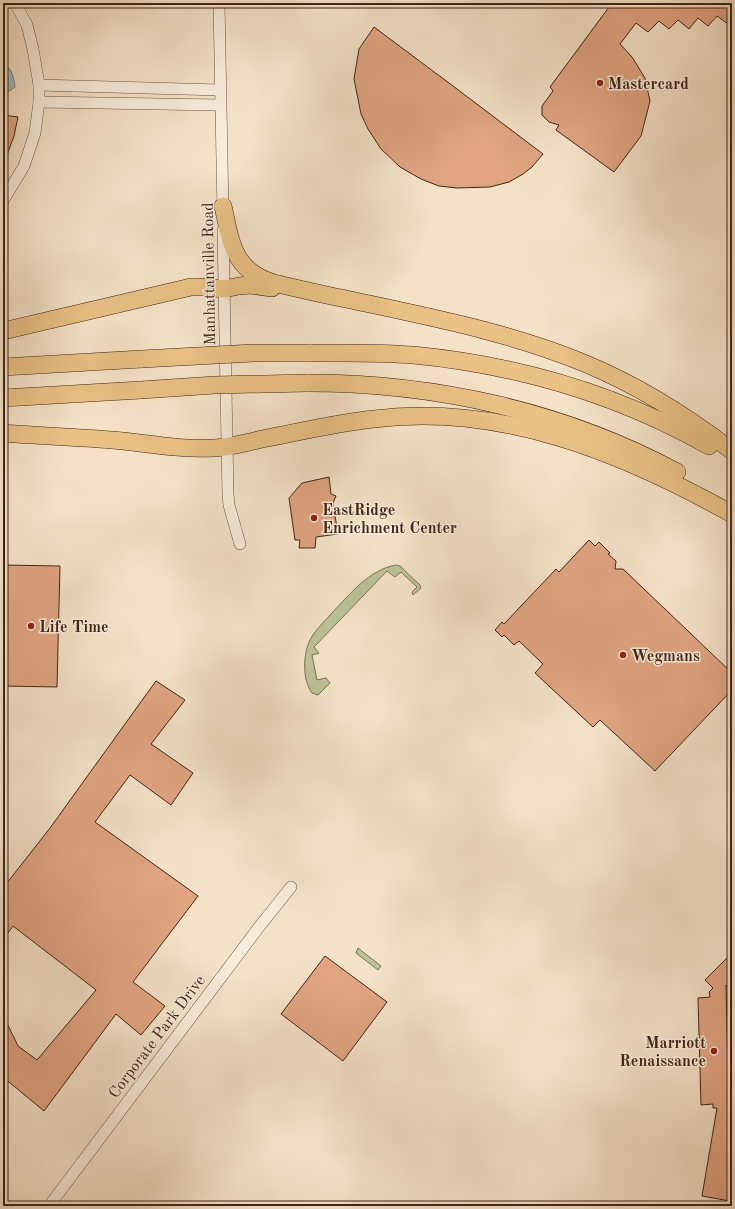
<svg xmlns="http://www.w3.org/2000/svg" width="735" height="1209" font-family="'Old Standard TT',serif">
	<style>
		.green { fill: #bbc396; stroke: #7e7456 }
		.water { fill: #a2bac1; stroke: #7b7e7d }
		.building { fill: #e0a481; stroke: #412416 }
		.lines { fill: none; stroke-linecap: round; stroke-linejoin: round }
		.minor-casing { stroke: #6e5442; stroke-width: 12 }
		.highway-casing { stroke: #412416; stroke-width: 18 }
		.minor { stroke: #f8ecdb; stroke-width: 11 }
		.highway { stroke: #eac184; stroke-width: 17 }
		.highway-bridge-casing { stroke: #412416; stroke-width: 18; stroke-linecap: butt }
		.highway-bridge { stroke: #eac184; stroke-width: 17 }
		.poi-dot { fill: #8f2418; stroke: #f8ecdb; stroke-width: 1.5 }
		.labels { text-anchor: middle; stroke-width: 3; stroke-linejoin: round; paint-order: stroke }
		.poi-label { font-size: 16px; font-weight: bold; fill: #412416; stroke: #f8ecdb; text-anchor: start }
		.street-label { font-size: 16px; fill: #412416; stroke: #f8ecdb }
	</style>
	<rect width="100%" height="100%" fill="#f4e2c8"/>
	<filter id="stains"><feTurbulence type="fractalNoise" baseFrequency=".005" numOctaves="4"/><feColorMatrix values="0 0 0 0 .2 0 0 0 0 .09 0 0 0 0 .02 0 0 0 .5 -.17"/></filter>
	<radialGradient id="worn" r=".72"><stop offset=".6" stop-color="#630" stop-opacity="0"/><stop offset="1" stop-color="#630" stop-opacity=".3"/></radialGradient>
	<g class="green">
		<path d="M396 565 400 566 420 585 421 588 413 595 412 592 417 587 401 572 395 577 387 571 314 647 319 653 312 655 317 680 326 678 330 683 318 695 312 693C302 679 303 655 310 640 315 630 324 622 331 614 348 596 370 569 396 565Z"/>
		<polygon points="358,948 381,966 378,970 356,953"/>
	</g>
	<path class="water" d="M3 63C12 68 14 78 15 87L3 95Z"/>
	<g class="building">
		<polygon points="612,3 732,3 732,19 728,24 717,16 708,26 698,18 689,29 678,20 669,29 659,21 648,32 636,23 620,44 632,57 645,78 650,101 641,136 614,172 556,130 559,125 549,122 542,115 542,106 553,91 550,87"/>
		<polygon points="374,27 457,89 543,154 532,167 523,174 509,182 490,187 457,188 439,186 421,179 400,167 381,149 368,129 361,114 354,79 359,49"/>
		<polygon points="3,115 18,117 14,136 4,163"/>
		<polygon points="329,477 331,494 336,496 333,503 338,534 316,537 315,548 299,548 300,540 295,540 289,498 302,483"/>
		<polygon points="589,540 595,546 599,542 610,553 608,554 616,561 615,569 623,569 732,673 732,690 655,771 600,720 593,727 535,673 543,664 519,641 514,645 504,635 502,637 495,630 502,622 504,624 556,569 559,572"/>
		<polygon points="3,565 60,566 57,687 3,686"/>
		<polygon points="156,681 185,700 151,744 193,773 171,805 130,775 95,822 198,896 133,982 165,1006 141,1035 116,1014 44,1111 3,1077 3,1015 18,1046 37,1060 96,990 13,926 3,940 3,888 50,828"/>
		<polygon points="732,953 732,990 726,985 729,1104 732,1104 732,1191 730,1201 702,1196 717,1108 713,1108 713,1104 701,1105 698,998 710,997 709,992 713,988 705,980"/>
		<polygon points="325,956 387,1002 343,1061 281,1014"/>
	</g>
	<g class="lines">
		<defs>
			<g id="minor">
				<polyline points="219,3 223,212"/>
				<polyline points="39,85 220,90"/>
				<polyline points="39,102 220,105"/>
				<polyline points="3,201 24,166 35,133 39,102 39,85 33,49 27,25 15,3"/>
				<polyline points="223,230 228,494 229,505 240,544"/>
				<polyline points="49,1206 259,927 291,887"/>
			</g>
			<g id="highway">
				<path d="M223 206C231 242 233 271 274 283 299 289 325 295 351 300 429 317 509 332 584 363 637 385 687 416 732 451"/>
				<polyline points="3,331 191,287 204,287 224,289 239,286 250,285 272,288"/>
				<path d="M309 353C344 353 378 352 413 355 517 365 619 395 709 446"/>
				<polyline points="3,367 142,359"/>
				<path d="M307 383C436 383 563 411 677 472"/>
				<polyline points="3,398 141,390"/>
				<path d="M3 433C39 436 76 437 112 440 146 443 180 450 214 448 230 447 246 443 262 439 299 432 336 423 374 419 501 403 623 453 732 514"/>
			</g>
		</defs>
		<use href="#minor" class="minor-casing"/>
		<use href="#highway" class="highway-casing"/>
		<use href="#minor" class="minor"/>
		<use href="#highway" class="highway"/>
		<defs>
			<g id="highway-bridge">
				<polyline points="142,359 253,353 309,353"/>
				<polyline points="141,390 215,385 307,383"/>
			</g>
		</defs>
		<use href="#highway-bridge" class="highway-bridge-casing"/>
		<use href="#highway-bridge" class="highway-bridge"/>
	</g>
	<g class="poi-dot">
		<circle cx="600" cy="83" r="4"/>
		<circle cx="314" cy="518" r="4"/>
		<circle cx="31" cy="626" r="4"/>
		<circle cx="623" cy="655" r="4"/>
		<circle cx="714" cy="1051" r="4"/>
	</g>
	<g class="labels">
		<g class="poi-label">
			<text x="608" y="89">Mastercard</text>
			<text x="322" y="515">EastRidge<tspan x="322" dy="18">Enrichment Center</tspan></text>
			<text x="39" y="632">Life Time</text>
			<text x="631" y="661">Wegmans</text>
			<text x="706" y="1048" text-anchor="end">Marriott<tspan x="706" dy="18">Renaissance</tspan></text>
		</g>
		<g class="street-label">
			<text transform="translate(208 274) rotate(-91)" y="6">Manhattanville Road</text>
			<text transform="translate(156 1036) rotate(-53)" y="6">Corporate Park Drive</text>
		</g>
	</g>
	<rect width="735" height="1209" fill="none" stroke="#f4e2c8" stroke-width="16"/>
	<rect x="4" y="4" width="727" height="1201" fill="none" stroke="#412416" stroke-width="2"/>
	<rect x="8" y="8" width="719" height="1193" fill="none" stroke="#412416"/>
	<rect width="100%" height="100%" filter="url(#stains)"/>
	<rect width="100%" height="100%" fill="url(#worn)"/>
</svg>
